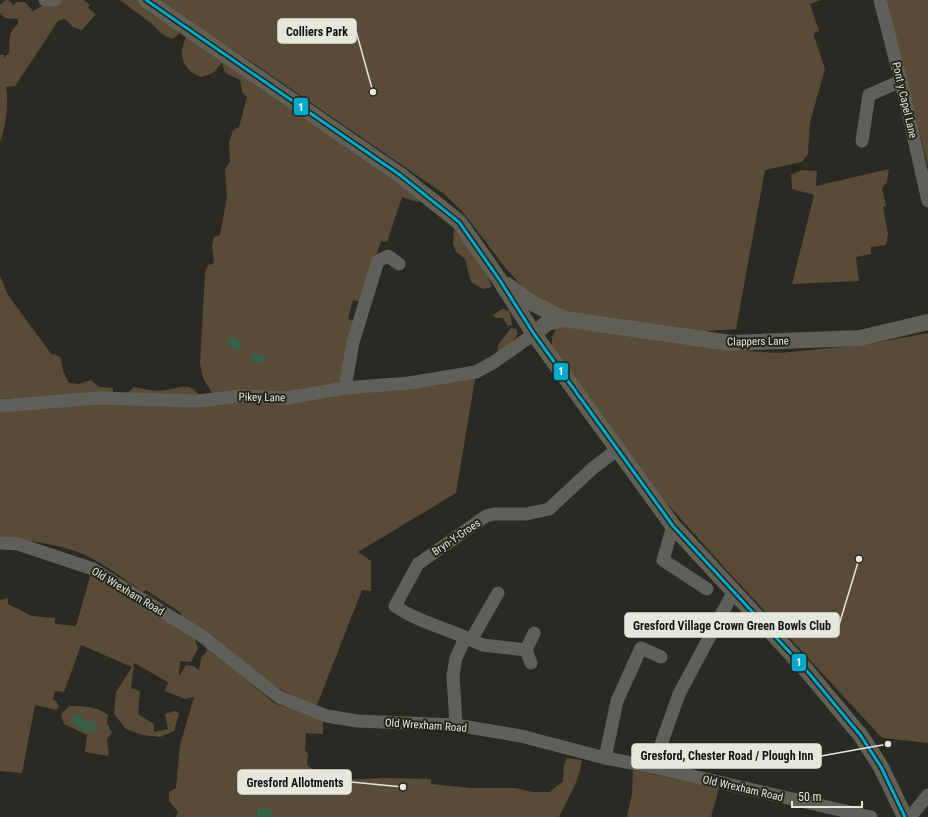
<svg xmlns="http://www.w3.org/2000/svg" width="928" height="817" font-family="'Roboto Condensed',sans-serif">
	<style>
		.green { fill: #594b35; fill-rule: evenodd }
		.water { fill: #385f47 }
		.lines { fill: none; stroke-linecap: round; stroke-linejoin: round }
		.minor { stroke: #60605b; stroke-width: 13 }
		.major { stroke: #616056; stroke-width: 16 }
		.bus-1-casing { stroke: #222517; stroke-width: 6 }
		.bus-1 { stroke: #00a9ce; stroke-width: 3 }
		.labels { text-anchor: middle; stroke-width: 4; stroke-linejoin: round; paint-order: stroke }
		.street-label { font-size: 11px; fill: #e5e7dd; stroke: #222517 }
		.leader { fill: none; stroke: #e5e7dd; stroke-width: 1.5 }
		.callout-dot { fill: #e5e7dd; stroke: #222517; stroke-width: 1.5 }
		.callout { fill: #e5e7dd; stroke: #e5e7dd; stroke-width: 1.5 }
		.callout-label { font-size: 12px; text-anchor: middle; font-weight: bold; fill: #111 }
		.line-badge { stroke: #222517; stroke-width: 1.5 }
		.badge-label { font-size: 11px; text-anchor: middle; font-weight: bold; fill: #fff }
	</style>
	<rect width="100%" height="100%" fill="#2a2a24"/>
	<g class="green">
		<path d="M6 0 10 1 13 5 17 2H25L33 11 53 0H84L90 5 88 8 96 14 82 30 73 27 65 19 58 21 15 86 6 87C9 105 6 125 0 142V55H4V58L9 53C11 39 6 35 18 24V19L5 18 0 13V5Z"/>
		<polygon points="120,0 140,0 180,29 178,35 172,39 162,34 152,24"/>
		<polygon points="156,0 821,0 810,4 819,31 814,33 814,36 825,69 810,122 808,154 802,162 765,170 736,329 692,332 569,314 530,296 504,266 462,211 444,194 256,65"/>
		<polygon points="886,0 928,0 928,166"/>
		<path d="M188 34 423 200 417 202 402 197 387 242 381 241 361 302 353 300 348 319 355 321 347 360 336 394 475 379 456 493 358 552 371 561V591L362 590 317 705C279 695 253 670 224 645V660L274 703 323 719V734L306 733 305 750 308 754 307 765 319 774V781L336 788 339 780 386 778 431 779V784L471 788H515L532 792H550L563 781 564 765 567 758 582 760C579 782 568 798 559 817H273L271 814 257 809 256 817H176L178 812 169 801V792L176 788 180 745 194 697 185 699 165 691 168 682 134 663 131 688 140 691 138 714 154 724V732L168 729 165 714 174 711 179 713 174 731 160 737 142 735 126 729 114 714 116 692 132 667 81 645 64 692 55 691 53 700 56 701 59 707 56 710 35 705 22 773 0 771V600L8 598V604L32 616 55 618V624L76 626 91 573 177 624 181 613 146 590 143 592C124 579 106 565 85 555 63 545 24 539 0 538V410L14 408 9 398 0 400V276L8 295 52 355 55 354 61 358 63 371 69 383 79 384 91 380 99 387 113 388V394L125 395 134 387C144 389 156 392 166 390 182 388 190 381 201 398L213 395 203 378 200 363 205 273 208 265 214 263 212 246 214 237 220 235 227 197 225 169 230 162 229 143 233 130 239 127 247 97 242 92 240 80 225 73 222 63 213 73 201 77C181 70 177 52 188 34ZM195 639 205 646 207 651 201 658 199 670 193 666 186 665 179 676 180 661 191 662 198 649Z"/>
		<polygon points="889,169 887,182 882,188 886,206 883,207 888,234 886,245 871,247 871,254 856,257 859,281 792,284 814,195 792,189 791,175 802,170 817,171 816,186"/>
		<polygon points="454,230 459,235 487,275 492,287 483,289 471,282 465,259 456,252 453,244"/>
		<polygon points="502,309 510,311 512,325 508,326 503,318 496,318 493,315"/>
		<polygon points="566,326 729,350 779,353 863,345 928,333 928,743 882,738 723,566 653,488 552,346 552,338 556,329"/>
		<polygon points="511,328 516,329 518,333 508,349 497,353 498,345"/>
		<path d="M69 706C83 706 97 706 108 715L107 723 112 733 107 739 109 756 85 752 87 735 64 724 61 715Z"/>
		<polygon points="633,770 719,788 711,817 627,817 632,793"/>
	</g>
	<g class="water">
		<polygon points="230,337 235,337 242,345 239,351 227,345"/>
		<polygon points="253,353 263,355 266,359 262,364 254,361 250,357"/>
		<polygon points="75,713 89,722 96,720 94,726 99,732 84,731 71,721"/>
		<polygon points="265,808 270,809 273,817 256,817 257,809"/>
	</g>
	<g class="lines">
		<g class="minor">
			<polyline points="45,0 55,0"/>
			<polyline points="880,0 901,81 928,201"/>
			<polyline points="862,141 869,95 901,81"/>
			<polyline points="345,388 353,342 378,261 388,256 399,264"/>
			<polyline points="0,406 98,398 197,401 240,396 287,398 345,388 409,383 476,372 494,362 534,334"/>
			<polyline points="673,526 663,560 707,589"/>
			<polyline points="0,543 18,544 93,569 202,636 279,697 327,716 357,721 456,725 521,736 605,758 653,767 871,817"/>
			<path d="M498 593 471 640C446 628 418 622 395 606L418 564 486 516 494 514H526L549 509 593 468 618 449"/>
			<polyline points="471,640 483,645 526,650"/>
			<polyline points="531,663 526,650 534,633"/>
			<polyline points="456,725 453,675 456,658 465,638"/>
			<polyline points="605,758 617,701 641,648 661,657"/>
			<polyline points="653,767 679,694 734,591"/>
			<polyline points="910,817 928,795"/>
		</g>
		<g class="major">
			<polyline points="146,0 400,175 459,222 499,279 534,334 673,526 807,671 861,736 881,767 905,817"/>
			<polyline points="507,285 532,303 564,319 731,343 860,338 928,322"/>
			<polyline points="534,334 547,323 564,319"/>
		</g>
		<defs>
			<polyline id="bus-1" points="146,0 400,175 459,222 499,279 534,334 673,526 807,671 861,736 881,767 905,817"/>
		</defs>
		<use href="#bus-1" class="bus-1-casing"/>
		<use href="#bus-1" class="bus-1"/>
	</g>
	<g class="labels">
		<g class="street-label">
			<text transform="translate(905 100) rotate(77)" y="4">Pont y Capel Lane</text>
			<text transform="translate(758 341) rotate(-1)" y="4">Clappers Lane</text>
			<text transform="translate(262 397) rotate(1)" y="4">Pikey Lane</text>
			<text transform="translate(456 537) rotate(-34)" y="4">Bryn-Y-Groes</text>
			<text transform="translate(128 591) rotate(31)" y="4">Old Wrexham Road</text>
			<text transform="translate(426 725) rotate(4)" y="4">Old Wrexham Road</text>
			<text transform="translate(743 788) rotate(13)" y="4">Old Wrexham Road</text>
		</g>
	</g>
	<path class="leader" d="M373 92L356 31M859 559L839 625M888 744L821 756M403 787L351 782"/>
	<g class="callout-dot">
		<circle cx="373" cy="92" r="4"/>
		<circle cx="859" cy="559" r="4"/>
		<circle cx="888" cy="744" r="4"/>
		<circle cx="403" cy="787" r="4"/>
	</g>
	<g class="callout">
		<rect x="278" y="19" width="78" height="24" rx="4"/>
		<rect x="625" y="613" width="214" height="24" rx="4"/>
		<rect x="632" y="744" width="189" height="24" rx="4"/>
		<rect x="238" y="770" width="113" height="24" rx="4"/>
	</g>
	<g class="callout-label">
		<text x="317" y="36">Colliers Park</text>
		<text x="732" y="630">Gresford Village Crown Green Bowls Club</text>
		<text x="727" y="760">Gresford, Chester Road / Plough Inn</text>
		<text x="295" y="787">Gresford Allotments</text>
	</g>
	<g class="line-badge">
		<rect x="293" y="97" width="16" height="19" rx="4" fill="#00a9ce"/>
		<rect x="553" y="362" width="16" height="19" rx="4" fill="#00a9ce"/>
		<rect x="791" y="653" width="16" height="19" rx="4" fill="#00a9ce"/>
	</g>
	<g class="badge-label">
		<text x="301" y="111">1</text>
		<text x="561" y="375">1</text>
		<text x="799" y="666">1</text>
	</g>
	<path d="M792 801v6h70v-6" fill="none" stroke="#e5e7dd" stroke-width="2"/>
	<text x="798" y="801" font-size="12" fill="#e5e7dd" stroke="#222517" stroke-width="3" paint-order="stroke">50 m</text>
</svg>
